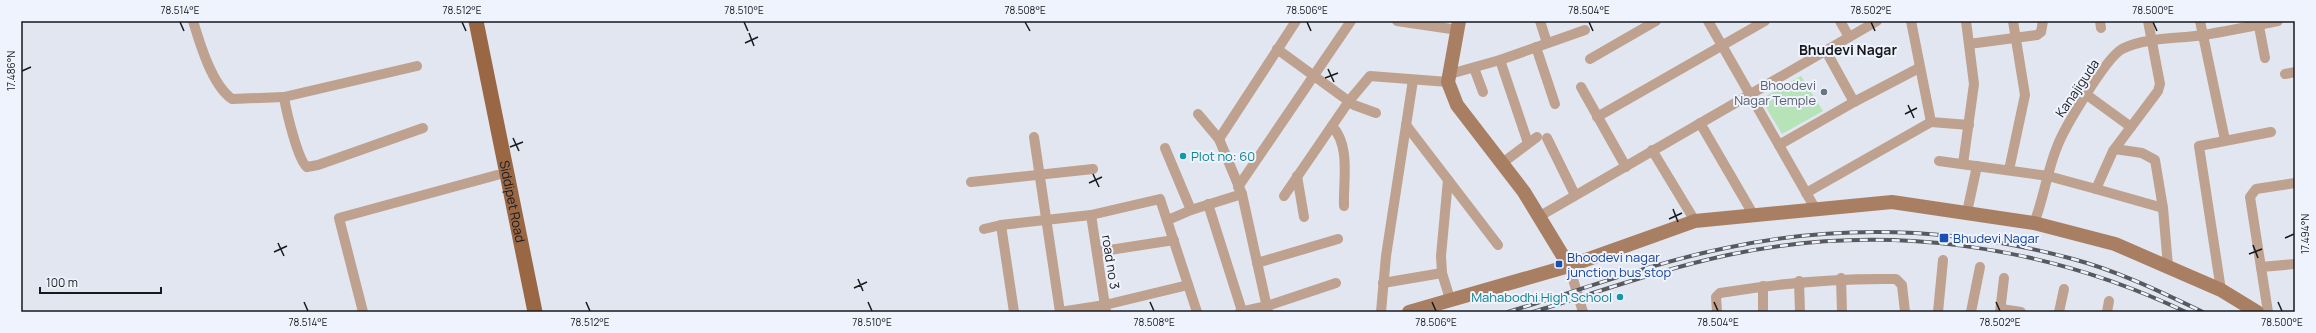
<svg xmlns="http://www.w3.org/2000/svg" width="2316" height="333" font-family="Manrope,sans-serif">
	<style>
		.green { fill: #b6e3b7 }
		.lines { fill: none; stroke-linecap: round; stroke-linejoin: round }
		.street { stroke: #bea18e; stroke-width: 10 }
		.secondary { stroke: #a97f63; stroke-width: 14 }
		.primary { stroke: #996743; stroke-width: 15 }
		.rail-casing { stroke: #57595e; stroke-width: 4 }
		.rail { stroke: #eff3fd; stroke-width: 2.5; stroke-dasharray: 8; stroke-linecap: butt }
		.ticks { fill: none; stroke: #18191d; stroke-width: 1.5 }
		.worship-dot { fill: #6b7280; stroke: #eff3fd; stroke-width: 1.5 }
		.culture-dot { fill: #0f9aa8; stroke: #eff3fd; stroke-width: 1.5 }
		.transit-dot { fill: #1a4fb4; stroke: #eff3fd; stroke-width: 1.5 }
		.labels { text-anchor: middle; stroke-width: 4; stroke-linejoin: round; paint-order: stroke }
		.worship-label { font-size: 13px; fill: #5b616d; stroke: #eff3fd; text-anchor: end }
		.street-label { font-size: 13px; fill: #18191d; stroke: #eff3fd }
		.culture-label { font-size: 13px; fill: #0d838f; stroke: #eff3fd; text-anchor: start }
		.transit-label { font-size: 13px; fill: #164399; stroke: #eff3fd; text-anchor: start }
		.neighbourhood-label { font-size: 14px; font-weight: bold; fill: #18191d; stroke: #eff3fd }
		.neatline { fill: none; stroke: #18191d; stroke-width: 1.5 }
		.ticks-label { font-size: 10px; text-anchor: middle; fill: #18191d }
	</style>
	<rect width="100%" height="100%" fill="#e2e6f0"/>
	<polygon class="green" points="1801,76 1823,111 1782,134 1761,99"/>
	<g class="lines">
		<g class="street">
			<path d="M193 21C200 44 212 85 232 99L284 97 417 66"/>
			<polyline points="1397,21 1458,30"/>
			<polyline points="1540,21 1547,43"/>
			<polyline points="1708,21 1816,210"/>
			<polyline points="1840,21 1849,37"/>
			<polyline points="1911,21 1931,122 1969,125"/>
			<polyline points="2100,21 2101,28"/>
			<polyline points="2200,21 2225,140"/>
			<polyline points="2258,21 2265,58"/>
			<polyline points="1969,44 2037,35 2041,32 2043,21"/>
			<polyline points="1536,47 1555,104"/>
			<polyline points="1277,49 1354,105 1376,113"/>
			<polyline points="1826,51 1854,102"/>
			<polyline points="1590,59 1656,21"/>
			<polyline points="1500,60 1528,143"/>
			<polyline points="1474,68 1483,92"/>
			<polyline points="1450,74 1500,60 1585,30"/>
			<polyline points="2285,74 2295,72"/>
			<polyline points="1581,87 1626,167"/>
			<polyline points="2087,95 2131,127"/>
			<path d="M284 97C286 110 298 161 307 167L318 165 423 128"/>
			<polyline points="1198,114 1219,139 1242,194 1268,312"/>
			<polyline points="1597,117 1765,21"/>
			<polyline points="1700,123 1753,214"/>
			<polyline points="1406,125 1498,245"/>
			<path d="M1332 126C1351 146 1343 181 1344 206"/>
			<polyline points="1034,137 1060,312"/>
			<polyline points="1547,138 1575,195"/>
			<polyline points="1219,139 1296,21"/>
			<polyline points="1779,145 1854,102 1919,68"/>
			<polyline points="1165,148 1191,210"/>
			<polyline points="2115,149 2142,153 2155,160 2163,208 2168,266"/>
			<polyline points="1652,150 1695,221"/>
			<polyline points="1939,161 2048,176 2096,189 2113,151 2158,91 2160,84 2148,21"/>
			<polyline points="1501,164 1537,137"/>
			<polyline points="1963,164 1974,84 1966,21"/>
			<polyline points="2009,170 2025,95 2013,21"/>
			<polyline points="1297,176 1304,217"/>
			<polyline points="1448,180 1441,256 1442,273 1450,299"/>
			<polyline points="971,182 1093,169"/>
			<polyline points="1238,187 1351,21"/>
			<polyline points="2096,189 2163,208"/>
			<polyline points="1806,193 1931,122"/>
			<polyline points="1284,196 1349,101 1370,76 1448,82"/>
			<polyline points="1208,204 1242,311"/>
			<polyline points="1967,212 1977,166"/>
			<polyline points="1091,215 1106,312"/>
			<polyline points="1540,216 1877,21"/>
			<polyline points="1168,220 1191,210 1242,194"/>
			<path d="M2034 223C2044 198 2047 171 2057 147 2064 128 2106 58 2122 49 2146 37 2178 39 2203 35 2228 31 2253 26 2278 21"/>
			<polyline points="1001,225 1014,312"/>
			<polyline points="984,229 1001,225 1091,215 1160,199 1197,312"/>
			<polyline points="1097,252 1174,240"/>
			<polyline points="1257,263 1338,239"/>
			<polyline points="1569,266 1583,312"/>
			<polyline points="2261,267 2295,264"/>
			<polyline points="1841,278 1842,312"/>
			<polyline points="1799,281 1800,312"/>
			<polyline points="1383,283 1442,273"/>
			<polyline points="1763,286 1763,312"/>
			<polyline points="2221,290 2199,146 2271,132"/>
			<polyline points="2001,309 2021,312"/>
			<polyline points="363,312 339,218 497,175"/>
			<polyline points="1060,312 1105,305 1188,285"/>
			<polyline points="1240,312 1267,306 1336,283"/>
			<polyline points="1381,312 1386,256 1413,80"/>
			<path d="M1717 312 1716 297 1720 293C1780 283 1835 278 1896 279L1902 285 1905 312"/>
			<polyline points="1938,312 1943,260"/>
			<polyline points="1971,312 1980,267"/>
			<polyline points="2000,312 2004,278"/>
			<polyline points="2059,312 2064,289"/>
			<polyline points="2107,312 2109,301"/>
			<polyline points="2268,312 2250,197 2256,189 2295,183"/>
		</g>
		<g class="secondary">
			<polyline points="1459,21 1448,82 1457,105 1524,192 1569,266"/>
			<polyline points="1409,312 1569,266 1695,221 1892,202 2034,223 2115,244 2221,290 2257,312"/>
		</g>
		<path class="primary" id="s1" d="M476 21 535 312"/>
		<defs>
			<g id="rail">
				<path d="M1508 312C1581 290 1652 263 1726 248 1842 223 1959 228 2073 259 2118 271 2161 292 2203 312"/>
				<path d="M1533 312C1598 292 1662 269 1728 255 1883 222 2043 244 2186 312"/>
			</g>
		</defs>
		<use href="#rail" class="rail-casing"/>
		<use href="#rail" class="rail"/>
	</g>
	<path class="ticks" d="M180 22 184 31M462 22 466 31M744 22 748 31M1025 22 1030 31M1307 22 1311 31M1589 22 1593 31M1871 22 1875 31M2153 22 2157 31M749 33 754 46M745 43 758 37M1328 69 1334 82M22 71 31 67M1325 78 1338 73M1908 105 1914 118M1905 114 1917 108M513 138 519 151M510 147 523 142M1093 174 1099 187M1089 183 1102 177M1673 209 1678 222M1669 219 1682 213M2285 238 2294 234M278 243 284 256M2253 245 2258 258M274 252 287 246M2249 254 2262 249M858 279 863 291M854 288 867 282M304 302 308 311M586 302 590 311M868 302 872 311M1150 302 1154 311M1432 302 1436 311M1714 302 1718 311M1996 302 2000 311M2278 302 2282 311"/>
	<circle class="worship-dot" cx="1824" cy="92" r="4"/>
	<g class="culture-dot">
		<circle cx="1183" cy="156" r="4"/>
		<circle cx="1620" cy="297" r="4"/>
	</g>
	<g class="transit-dot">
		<rect x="1939" y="233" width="10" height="10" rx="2"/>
		<rect x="1555" y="260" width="8" height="8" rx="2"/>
	</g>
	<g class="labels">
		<g class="worship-label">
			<text x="1816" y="90">Bhoodevi<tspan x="1816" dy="15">Nagar Temple</tspan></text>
		</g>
		<g class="street-label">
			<text transform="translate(2077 88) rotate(-56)" y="5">Kanajiguda</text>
			<text dy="5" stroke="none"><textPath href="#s1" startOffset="184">Siddipet Road</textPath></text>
			<text transform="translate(1111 262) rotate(81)" y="5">road no 3</text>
		</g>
		<g class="culture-label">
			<text x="1191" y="161">Plot no: 60</text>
			<text x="1612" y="302" text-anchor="end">Mahabodhi High School</text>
		</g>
		<g class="transit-label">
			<text x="1953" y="243">Bhudevi Nagar</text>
			<text x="1567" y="262">Bhoodevi nagar<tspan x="1567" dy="15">junction bus stop</tspan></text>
		</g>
		<g class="neighbourhood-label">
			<text x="1848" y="55">Bhudevi Nagar</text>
		</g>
	</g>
	<rect width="2316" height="333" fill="none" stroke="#eff3fd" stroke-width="44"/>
	<path d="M40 287v6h121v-6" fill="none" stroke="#18191d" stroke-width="2"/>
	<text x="46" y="287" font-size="12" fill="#18191d" stroke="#eff3fd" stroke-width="3" paint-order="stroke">100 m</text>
	<rect x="22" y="22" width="2272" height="289" class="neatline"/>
	<g class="ticks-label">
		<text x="180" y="14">78.514°E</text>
		<text x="462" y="14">78.512°E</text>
		<text x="744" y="14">78.510°E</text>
		<text x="1025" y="14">78.508°E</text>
		<text x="1307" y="14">78.506°E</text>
		<text x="1589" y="14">78.504°E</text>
		<text x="1871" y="14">78.502°E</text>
		<text x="2153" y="14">78.500°E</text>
		<text transform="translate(11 71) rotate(-90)" y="4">17.486°N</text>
		<text transform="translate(2305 234) rotate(-90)" y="4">17.494°N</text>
		<text x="308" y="326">78.514°E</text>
		<text x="590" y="326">78.512°E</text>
		<text x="872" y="326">78.510°E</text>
		<text x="1154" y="326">78.508°E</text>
		<text x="1436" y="326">78.506°E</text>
		<text x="1718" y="326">78.504°E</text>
		<text x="2000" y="326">78.502°E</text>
		<text x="2282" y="326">78.500°E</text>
	</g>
</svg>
